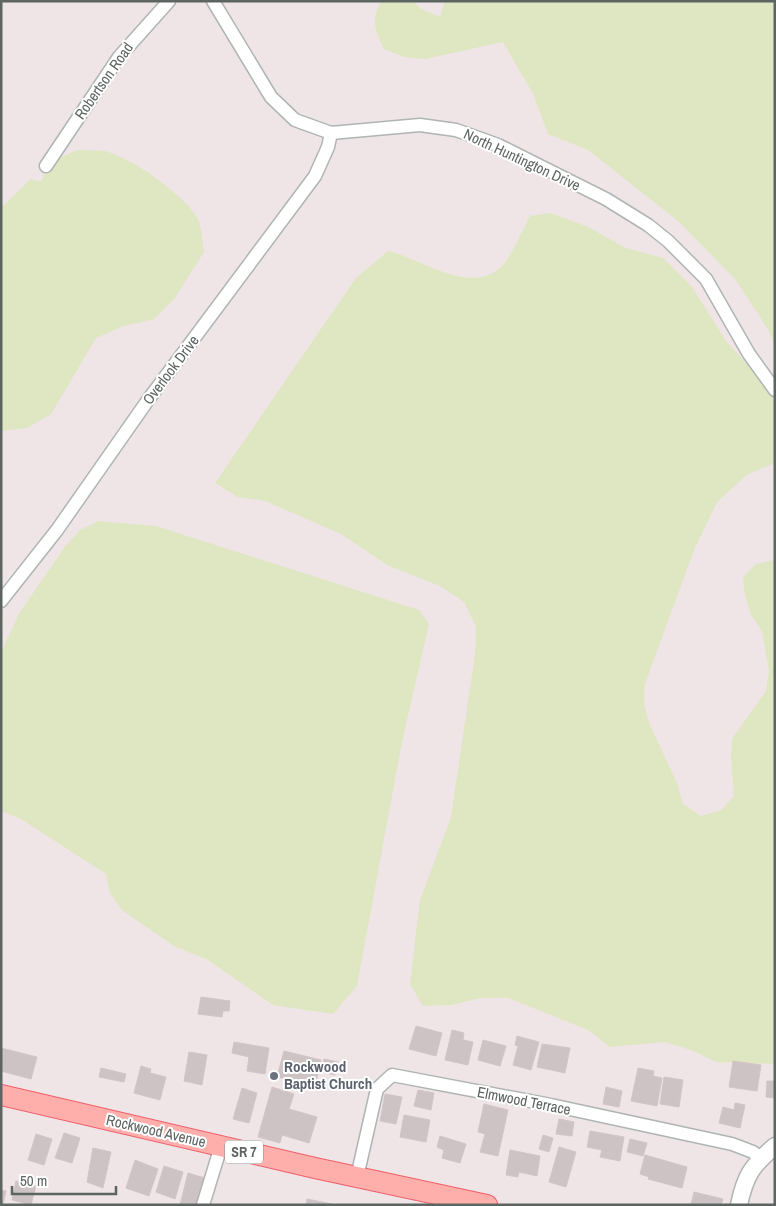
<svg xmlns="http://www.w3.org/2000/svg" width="776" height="1206" font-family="'Archivo Narrow',sans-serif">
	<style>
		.green { fill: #dfe6c2 }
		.building { fill: #cdc3c5; stroke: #d4c4c5 }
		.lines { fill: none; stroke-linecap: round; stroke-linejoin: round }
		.minor-casing { stroke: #aeb5b4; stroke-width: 15 }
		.tertiary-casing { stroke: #aeb5b4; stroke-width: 19 }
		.primary-casing { stroke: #f05e6a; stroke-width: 22 }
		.minor { stroke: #fff; stroke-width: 12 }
		.tertiary { stroke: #fff; stroke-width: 16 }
		.primary { stroke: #feaeab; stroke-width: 20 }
		.worship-dot { fill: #6b7280; stroke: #fff; stroke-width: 2 }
		.labels { text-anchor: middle; stroke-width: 4; stroke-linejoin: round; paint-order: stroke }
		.shield { fill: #fff; stroke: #8e9392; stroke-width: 1 }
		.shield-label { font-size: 14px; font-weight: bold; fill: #5d6563 }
		.street-label { font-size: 15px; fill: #5d6563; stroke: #fff }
		.worship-label { font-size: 15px; font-weight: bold; fill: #5b616d; stroke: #fff; text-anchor: start }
	</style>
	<rect width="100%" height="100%" fill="#efe5e6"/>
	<g class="green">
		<path d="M381 1H413L421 9 440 17 445 1H775V346L769 331 735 279 678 221 588 150 548 134 533 94 503 42 425 59 404 57 384 49C375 31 371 21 381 1Z"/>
		<path d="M77 150C85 150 95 150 104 151 130 156 188 197 199 221 202 230 202 243 204 252L174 299 154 319 124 326 96 338 51 414 27 428 1 431V208L31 179 41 182 50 162Z"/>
		<path d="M551 213 588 227 626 248 663 258 692 287 726 341 753 371 775 402V463L748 474 717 502 694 550 645 684 644 705 650 725 677 783 683 804 701 816 721 810 734 796 731 758 732 739 766 691 769 671 762 631 751 615 745 596 743 577 756 564 775 560V1064L716 1062 691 1050 665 1042 610 1047 588 1030 508 998H480L452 1005 423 1006 410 984 420 900 451 817 475 654 476 627 464 602 440 586 387 565 341 534 265 501 238 497 215 483 356 278 388 251C422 259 471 296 501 267 512 256 522 230 530 216Z"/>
		<polygon points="99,521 156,526 419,610 429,624 402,742 357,986 333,1014 273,1005 208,960 174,946 123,911 110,893 106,874 21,819 1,811 1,652 20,612 66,545 80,530"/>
	</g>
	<g class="building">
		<polygon points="201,997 230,1001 229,1011 223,1011 222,1017 198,1014"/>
		<polygon points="416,1026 442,1033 436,1056 409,1049"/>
		<polygon points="452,1030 464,1033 463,1040 473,1042 468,1065 445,1060"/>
		<polygon points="517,1036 539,1042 531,1070 513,1065 518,1046 515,1045"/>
		<polygon points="483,1040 506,1046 500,1066 478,1060"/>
		<polygon points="234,1042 269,1048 265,1074 247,1071 249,1057 232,1053"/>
		<polygon points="542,1044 570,1048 565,1073 537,1067"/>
		<polygon points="1,1048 37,1057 31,1079 1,1071"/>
		<polygon points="284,1051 321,1060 315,1086 277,1077"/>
		<polygon points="189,1052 207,1055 202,1085 184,1081"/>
		<polygon points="324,1059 338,1062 335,1075 321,1072"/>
		<polygon points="733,1061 761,1065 757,1091 729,1087"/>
		<polygon points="141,1066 151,1069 150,1073 166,1077 160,1100 134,1093"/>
		<polygon points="101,1068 126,1074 124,1082 99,1077"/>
		<polygon points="638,1068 654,1071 653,1076 662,1078 657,1106 631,1101"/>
		<polygon points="664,1077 683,1080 679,1107 660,1104"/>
		<polygon points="767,1081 775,1081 775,1098 766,1097"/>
		<polygon points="272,1087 294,1094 289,1109 317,1117 309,1143 282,1135 280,1143 258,1137"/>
		<polygon points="606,1087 622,1091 619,1107 603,1104"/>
		<polygon points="242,1088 257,1093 249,1123 233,1119"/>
		<polygon points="418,1090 434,1093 431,1110 414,1106"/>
		<polygon points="385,1094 402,1097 396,1124 380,1121"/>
		<polygon points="735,1103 745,1105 740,1128 719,1123 723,1107 734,1110"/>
		<polygon points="484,1104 508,1110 498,1156 480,1152 485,1134 478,1132"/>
		<polygon points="404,1115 430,1120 426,1142 400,1137"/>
		<polygon points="559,1119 574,1122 572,1136 556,1134"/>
		<polygon points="590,1131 624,1137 620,1161 600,1157 602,1150 587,1147"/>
		<polygon points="64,1133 80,1138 72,1163 55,1158"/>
		<polygon points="36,1134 52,1139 44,1165 28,1160"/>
		<polygon points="543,1135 553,1138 549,1152 539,1149"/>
		<polygon points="440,1136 466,1144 460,1163 442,1158 444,1150 437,1147"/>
		<polygon points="630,1139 647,1143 643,1156 627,1152"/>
		<polygon points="559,1147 576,1152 566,1187 549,1182"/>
		<polygon points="93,1148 111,1152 103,1188 87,1182"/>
		<polygon points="510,1150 540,1156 537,1176 519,1172 518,1177 506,1175"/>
		<polygon points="645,1155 687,1167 682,1188 648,1179 649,1177 640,1174"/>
		<polygon points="135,1160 158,1169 149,1196 126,1188"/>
		<polygon points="164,1166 183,1172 175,1199 156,1192"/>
		<polygon points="188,1173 205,1178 199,1205 180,1205"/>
		<polygon points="16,1181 36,1186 31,1205 12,1200"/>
		<polygon points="1,1190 6,1191 3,1205 1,1205"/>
		<polygon points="694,1192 723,1199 721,1205 691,1205"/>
		<polygon points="307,1199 332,1204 332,1205 306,1205"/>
	</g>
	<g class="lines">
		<defs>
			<g id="minor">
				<polyline points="213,1 271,97 295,120 331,133 420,125 456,130 498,145 606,199 648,225 668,241 706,279 749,354 775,390"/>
				<polyline points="46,166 119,57 169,1"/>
				<polyline points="1,601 57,530 148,400 315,176 328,147 331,133"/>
				<polyline points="357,1177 377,1089 392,1075 551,1105 732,1144 753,1152 760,1158"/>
				<polyline points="203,1205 221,1146"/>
			</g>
			<path id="tertiary" d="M739 1205C745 1176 752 1165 775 1146"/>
			<polyline id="primary" points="1,1095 315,1168 487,1205"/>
		</defs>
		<use href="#minor" class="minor-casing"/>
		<use href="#tertiary" class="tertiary-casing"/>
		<use href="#primary" class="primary-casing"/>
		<use href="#minor" class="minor"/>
		<use href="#tertiary" class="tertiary"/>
		<use href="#primary" class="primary"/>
	</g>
	<circle class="worship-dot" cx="274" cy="1076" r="5"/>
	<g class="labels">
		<rect class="shield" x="225" y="1140.5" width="38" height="23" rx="4"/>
		<g class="shield-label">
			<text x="244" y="1157">SR 7</text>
		</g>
		<g class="street-label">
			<text transform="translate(104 81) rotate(-55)" y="5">Robertson Road</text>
			<text transform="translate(522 160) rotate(25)" y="5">North Huntington Drive</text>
			<text transform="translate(171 370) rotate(-53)" y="5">Overlook Drive</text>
			<text transform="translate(524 1101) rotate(11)" y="5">Elmwood Terrace</text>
			<text transform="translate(156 1131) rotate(13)" y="5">Rockwood Avenue</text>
		</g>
		<g class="worship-label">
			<text x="284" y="1072">Rockwood<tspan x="284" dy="17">Baptist Church</tspan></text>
		</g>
	</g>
	<rect width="776" height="1206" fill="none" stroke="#5d6563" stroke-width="5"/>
	<path d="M12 1186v8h104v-8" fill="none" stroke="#5d6563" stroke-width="2.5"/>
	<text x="20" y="1186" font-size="15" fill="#5d6563" stroke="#ffffff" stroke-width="4" paint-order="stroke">50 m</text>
</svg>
